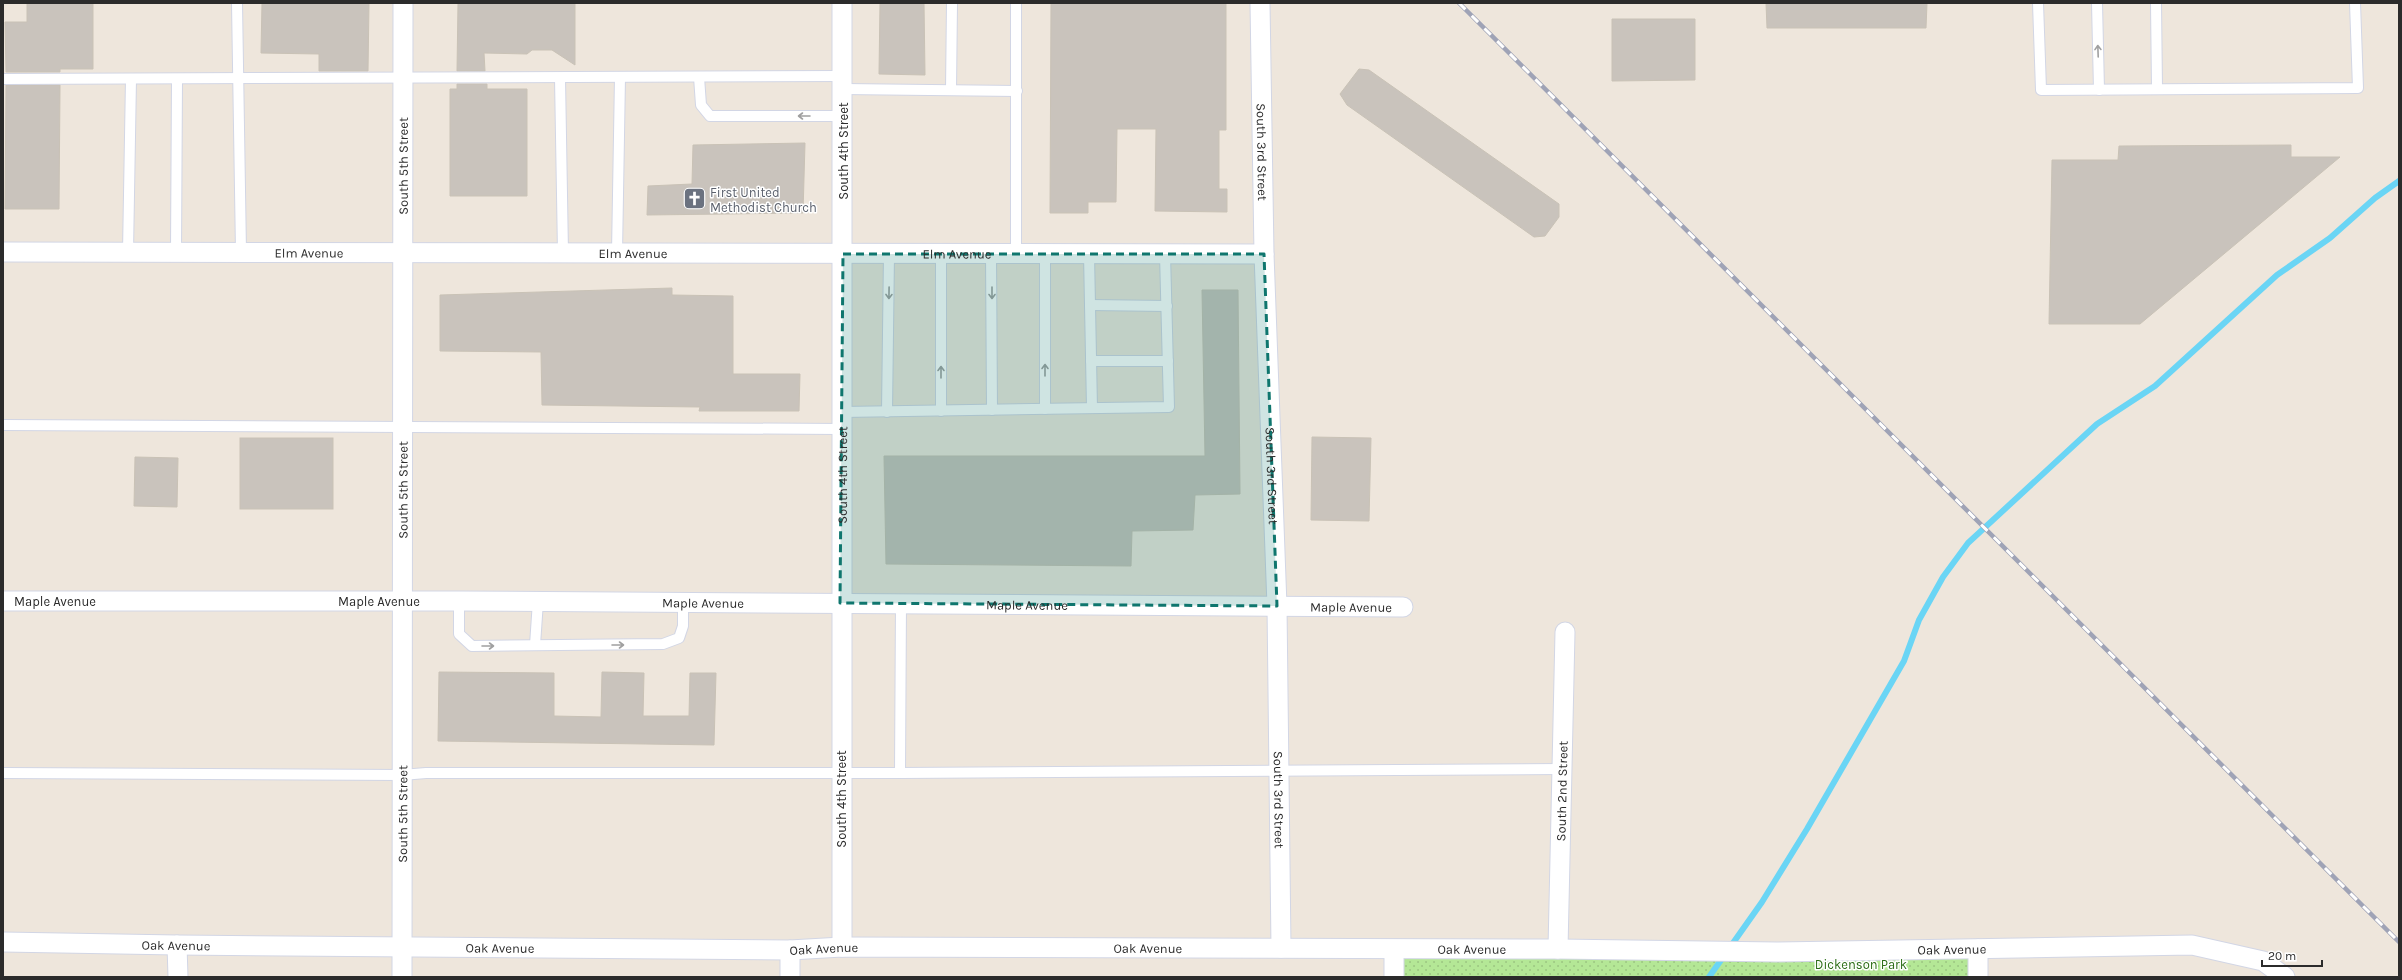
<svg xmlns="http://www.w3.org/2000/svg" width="2402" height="980" font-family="Karla,sans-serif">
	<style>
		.grass { fill: url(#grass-dots) }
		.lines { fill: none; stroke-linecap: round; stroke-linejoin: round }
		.stream { stroke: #6ad5f5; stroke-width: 6 }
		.building { fill: #c9c3bc; stroke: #c9c2b6 }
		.service-casing { stroke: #d2d6e5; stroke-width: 12 }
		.minor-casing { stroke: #d2d6e5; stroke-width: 21 }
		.service { stroke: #fff; stroke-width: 10 }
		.minor { stroke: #fff; stroke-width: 19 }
		.rail-casing { stroke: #9fa3b6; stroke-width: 4.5 }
		.rail { stroke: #fff; stroke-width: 3; stroke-dasharray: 9; stroke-linecap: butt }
		.oneway { stroke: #a0a0a0 }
		.marked { fill: #0f766e; fill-opacity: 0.2; stroke: #0f766e; stroke-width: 3; stroke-dasharray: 8 5; stroke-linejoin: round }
		.labels { text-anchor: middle; stroke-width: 3; stroke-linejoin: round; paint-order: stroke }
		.street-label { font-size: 13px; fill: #2b2b2b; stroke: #fff }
		.worship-label { font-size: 13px; fill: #5b616d; stroke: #fff; text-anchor: start }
		.park-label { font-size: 13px; fill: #2b6d16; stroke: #fff }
	</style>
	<defs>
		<pattern id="grass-dots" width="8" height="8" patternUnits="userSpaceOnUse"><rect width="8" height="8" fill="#b4e796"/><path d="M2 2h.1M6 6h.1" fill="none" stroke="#9bc681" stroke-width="1.8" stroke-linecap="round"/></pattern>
	</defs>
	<rect width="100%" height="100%" fill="#eee6dc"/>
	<polygon class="grass" points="1978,949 1978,977 1394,977 1394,950"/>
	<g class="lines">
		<polyline class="stream" points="1709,977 1762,902 1807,829 1904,661 1919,620 1943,577 1968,543 2097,424 2155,386 2277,275 2330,238 2375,198 2399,181"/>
	</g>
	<g class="building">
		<polygon points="27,3 93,3 93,69 60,69 60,72 6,72 5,22 27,22"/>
		<polygon points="262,3 369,3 368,71 319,71 319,54 261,53"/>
		<polygon points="458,3 575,3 575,65 552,50 532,50 527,54 484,53 485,71 457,71"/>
		<polygon points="880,3 924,3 925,75 879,74"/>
		<polygon points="1051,3 1226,3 1226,130 1219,130 1219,189 1227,189 1227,212 1155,211 1156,129 1117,129 1116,202 1088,202 1088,213 1050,213"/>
		<polygon points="1766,3 1927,3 1926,28 1767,28"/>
		<polygon points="1612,19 1695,19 1695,80 1612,81"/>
		<polygon points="1359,69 1369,70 1559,204 1559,217 1545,236 1534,237 1347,105 1340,94"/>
		<polygon points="457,84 487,84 487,89 527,89 527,196 450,196 450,89 457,89"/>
		<polygon points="6,85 60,85 59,209 5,209"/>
		<polygon points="805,143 803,213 647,215 648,186 692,184 693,145"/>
		<polygon points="2291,145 2291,157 2340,157 2140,324 2049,324 2052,160 2118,160 2119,146"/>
		<polygon points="672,288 672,295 733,296 733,374 800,374 799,411 699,411 700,407 542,405 541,352 440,351 440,295"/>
		<polygon points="1202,290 1238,290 1240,494 1195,495 1193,530 1132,531 1131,566 886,564 884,456 1205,456"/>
		<polygon points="1312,437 1371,438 1369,521 1311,520"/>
		<rect x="240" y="438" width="93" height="71"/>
		<polygon points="135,457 178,458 177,507 134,506"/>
		<polygon points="439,672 554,673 554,716 601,717 602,672 644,673 643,716 689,716 690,673 716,673 714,745 438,741"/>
	</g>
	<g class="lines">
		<defs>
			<g id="service">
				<polyline points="237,3 241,252"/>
				<polyline points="1016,3 1016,254"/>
				<polyline points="2038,3 2041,90 2358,88 2355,3"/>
				<polyline points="2097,3 2099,90"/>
				<polyline points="2156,3 2157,89"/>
				<polyline points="699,77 701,105 710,116 843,116"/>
				<polyline points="560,78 563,253"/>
				<polyline points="3,79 843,76"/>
				<polyline points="843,89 1017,91"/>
				<polyline points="951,90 952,3"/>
				<polyline points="128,252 131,79"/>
				<polyline points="176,252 177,79"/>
				<polyline points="617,253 620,77"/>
				<polyline points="991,254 992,410"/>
				<polyline points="1045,254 1045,409"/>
				<polyline points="1089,254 1092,408"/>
				<polyline points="1090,305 1167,306"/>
				<polyline points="1091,361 1168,361"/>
				<polyline points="941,411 941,254"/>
				<polyline points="842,412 1169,407 1165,254"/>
				<polyline points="887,412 889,254"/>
				<polyline points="3,425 842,429"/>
				<polyline points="459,601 459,634 472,646 663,644 679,638 683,626 683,602"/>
				<polyline points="535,645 538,601"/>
				<polyline points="3,773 402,775 426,773 900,773 1562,769"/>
				<polyline points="900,773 901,603"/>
			</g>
			<g id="minor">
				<path id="s1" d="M1260 3 1264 254 1277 606 1281 948"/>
				<path id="s2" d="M3 252 1264 254"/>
				<path id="s3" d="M3 601H459L1403 607"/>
				<path id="s4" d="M3 942 177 945 790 950 842 947 1558 949 1777 952 2192 945 2263 961 2285 977"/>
				<polyline points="177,945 178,977"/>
				<path id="s5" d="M842 947C840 633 844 318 842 3"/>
				<path id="s6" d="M1558 949 1565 632"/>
				<polyline points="1978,949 1978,977"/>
				<path id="s7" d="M402 977 403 3"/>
				<polyline points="790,977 790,950"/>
				<polyline points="1394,977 1394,950"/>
			</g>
		</defs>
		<use href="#service" class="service-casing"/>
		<use href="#minor" class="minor-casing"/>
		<use href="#service" class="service"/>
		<use href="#minor" class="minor"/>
		<defs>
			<polyline id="rail" points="1459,3 2399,942"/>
		</defs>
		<use href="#rail" class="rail-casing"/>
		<use href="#rail" class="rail"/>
	</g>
	<defs><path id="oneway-shaft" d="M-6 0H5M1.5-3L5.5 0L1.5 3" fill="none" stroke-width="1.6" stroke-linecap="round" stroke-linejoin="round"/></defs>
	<g class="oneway">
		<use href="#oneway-shaft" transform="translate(2098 51) rotate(-92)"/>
		<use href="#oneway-shaft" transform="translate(804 116) rotate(180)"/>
		<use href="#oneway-shaft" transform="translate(889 293) rotate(91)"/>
		<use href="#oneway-shaft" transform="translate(992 293) rotate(90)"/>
		<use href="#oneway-shaft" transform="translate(1045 370) rotate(-90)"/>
		<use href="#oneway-shaft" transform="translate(941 372) rotate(-90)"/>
		<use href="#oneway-shaft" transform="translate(618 645)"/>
		<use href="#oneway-shaft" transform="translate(488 646)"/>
	</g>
	<path class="marked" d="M843 254H1264L1277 606 840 603Z"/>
	<defs>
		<symbol id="church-square" viewBox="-11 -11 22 22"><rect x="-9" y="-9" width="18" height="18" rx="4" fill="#6b7280" stroke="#fff"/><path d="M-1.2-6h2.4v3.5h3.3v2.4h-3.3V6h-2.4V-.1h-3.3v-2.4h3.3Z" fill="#fff"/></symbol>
	</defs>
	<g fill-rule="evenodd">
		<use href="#church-square" x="682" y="186" width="25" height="25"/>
	</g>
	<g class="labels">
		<g class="street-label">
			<text transform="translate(843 151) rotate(-90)" y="5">South 4th Street</text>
			<text dy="5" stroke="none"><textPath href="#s1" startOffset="149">South 3rd Street</textPath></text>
			<text dy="5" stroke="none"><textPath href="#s7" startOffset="811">South 5th Street</textPath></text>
			<text dy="5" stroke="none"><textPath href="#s2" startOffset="306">Elm Avenue</textPath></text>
			<text dy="5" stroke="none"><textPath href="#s2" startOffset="630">Elm Avenue</textPath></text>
			<text dy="5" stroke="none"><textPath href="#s2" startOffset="954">Elm Avenue</textPath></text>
			<text dy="5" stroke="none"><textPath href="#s5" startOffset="472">South 4th Street</textPath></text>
			<text dy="5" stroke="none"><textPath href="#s1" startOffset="473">South 3rd Street</textPath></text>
			<text dy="5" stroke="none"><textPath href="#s7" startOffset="487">South 5th Street</textPath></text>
			<text dy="5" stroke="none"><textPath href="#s3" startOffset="52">Maple Avenue</textPath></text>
			<text dy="5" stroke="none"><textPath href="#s3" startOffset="376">Maple Avenue</textPath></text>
			<text dy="5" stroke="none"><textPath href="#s3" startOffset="700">Maple Avenue</textPath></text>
			<text dy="5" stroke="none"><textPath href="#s3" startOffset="1024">Maple Avenue</textPath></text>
			<text dy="5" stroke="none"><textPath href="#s3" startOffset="1348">Maple Avenue</textPath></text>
			<text dy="5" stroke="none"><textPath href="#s6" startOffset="158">South 2nd Street</textPath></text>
			<text transform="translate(841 799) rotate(-90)" y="5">South 4th Street</text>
			<text dy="5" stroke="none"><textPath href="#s1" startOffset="797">South 3rd Street</textPath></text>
			<text dy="5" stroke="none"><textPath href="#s7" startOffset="163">South 5th Street</textPath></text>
			<text dy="5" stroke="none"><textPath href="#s4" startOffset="173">Oak Avenue</textPath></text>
			<text dy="5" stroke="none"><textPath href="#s4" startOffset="497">Oak Avenue</textPath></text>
			<text dy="5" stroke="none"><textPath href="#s4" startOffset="1145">Oak Avenue</textPath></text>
			<text dy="5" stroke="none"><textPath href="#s4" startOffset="821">Oak Avenue</textPath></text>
			<text dy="5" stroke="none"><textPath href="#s4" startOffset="1469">Oak Avenue</textPath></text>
			<text dy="5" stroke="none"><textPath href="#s4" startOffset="1949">Oak Avenue</textPath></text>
		</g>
		<g class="worship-label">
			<text x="710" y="197">First United<tspan x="710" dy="15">Methodist Church</tspan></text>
		</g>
		<g class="park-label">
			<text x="1861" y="969">Dickenson Park</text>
		</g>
	</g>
	<rect width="2402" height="980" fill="none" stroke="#2b2b2b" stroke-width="8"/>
	<path d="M2262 960v6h60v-6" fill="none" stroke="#2b2b2b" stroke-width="2"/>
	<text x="2268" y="960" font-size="12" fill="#2b2b2b" stroke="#ffffff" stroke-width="3" paint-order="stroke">20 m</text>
</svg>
